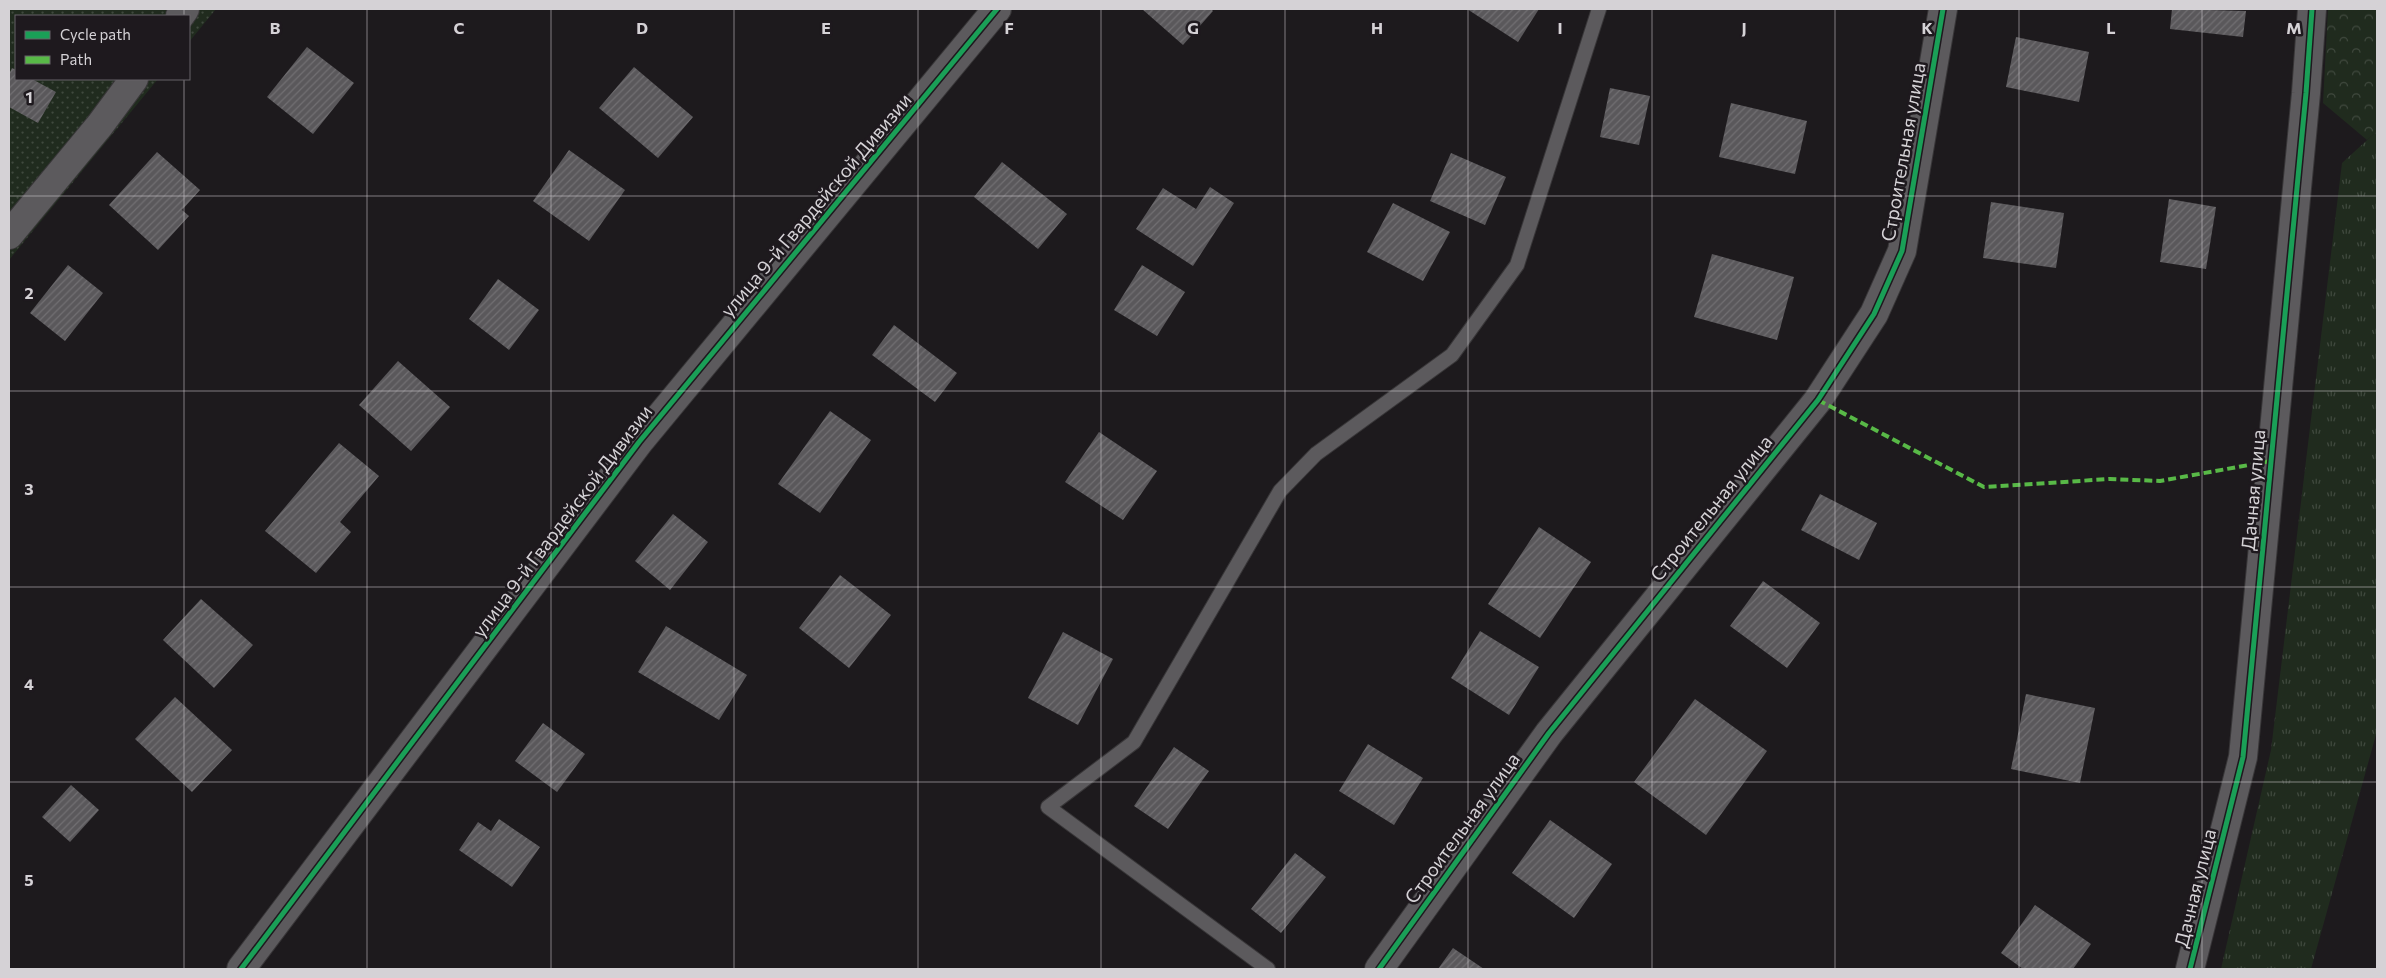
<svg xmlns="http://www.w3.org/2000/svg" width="2386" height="978" font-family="Commissioner,sans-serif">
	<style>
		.grass { fill: url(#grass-tufts) }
		.forest { fill: url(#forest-crowns) }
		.garden { fill: url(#garden-dots) }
		.building { fill: url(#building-hatch) }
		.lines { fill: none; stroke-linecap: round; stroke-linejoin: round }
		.service-casing { stroke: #383638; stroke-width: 16 }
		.minor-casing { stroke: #383638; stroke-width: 30 }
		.service { stroke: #5c5a5d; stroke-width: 14 }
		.minor { stroke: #5c5a5d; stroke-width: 28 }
		.quiet { stroke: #58b947; stroke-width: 4; stroke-dasharray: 8 4; stroke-linecap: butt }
		.cycleway-casing { stroke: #1e191e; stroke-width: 8 }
		.cycleway { stroke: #1a9f57; stroke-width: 5 }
		.grid { fill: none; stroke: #d5d2d6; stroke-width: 1; stroke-opacity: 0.55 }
		.labels { text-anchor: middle; stroke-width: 5; stroke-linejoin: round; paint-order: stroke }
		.street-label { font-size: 19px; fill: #d5d2d6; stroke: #1e191e }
		.grid-label { font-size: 16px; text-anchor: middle; font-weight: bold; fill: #d5d2d6; stroke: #1e191e; stroke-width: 5; stroke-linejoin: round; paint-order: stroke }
	</style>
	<defs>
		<pattern id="grass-tufts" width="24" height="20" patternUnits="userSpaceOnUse" patternTransform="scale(1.25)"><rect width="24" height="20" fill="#202b1e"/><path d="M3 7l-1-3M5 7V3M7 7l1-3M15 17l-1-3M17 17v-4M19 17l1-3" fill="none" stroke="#40493e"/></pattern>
		<pattern id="forest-crowns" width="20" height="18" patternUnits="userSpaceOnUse" patternTransform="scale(1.25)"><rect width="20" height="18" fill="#202b1e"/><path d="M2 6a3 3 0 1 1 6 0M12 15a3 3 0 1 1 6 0" fill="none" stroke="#40493e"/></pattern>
		<pattern id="garden-dots" width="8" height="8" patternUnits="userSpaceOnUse" patternTransform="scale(1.25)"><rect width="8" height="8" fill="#202b1e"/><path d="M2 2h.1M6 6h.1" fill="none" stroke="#40493e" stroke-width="1.8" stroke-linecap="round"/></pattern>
		<pattern id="building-hatch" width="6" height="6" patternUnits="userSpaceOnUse" patternTransform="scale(1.25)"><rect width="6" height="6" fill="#5a585b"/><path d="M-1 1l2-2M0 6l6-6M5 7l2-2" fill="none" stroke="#716f72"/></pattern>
	</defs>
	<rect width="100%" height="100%" fill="#1d1a1d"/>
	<polygon class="grass" points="2377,131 2377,731 2311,969 2221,969 2271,750 2342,163"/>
	<polygon class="forest" points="2328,9 2377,9 2377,131 2367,140 2323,103"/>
	<polygon class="garden" points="9,9 216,9 189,42 189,16 16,16 16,79 158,79 9,260"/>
	<g class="building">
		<polygon points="1142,9 1211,9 1213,11 1183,45"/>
		<polygon points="1467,9 1539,9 1518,42"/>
		<polygon points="2172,9 2246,11 2243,37 2170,29"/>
		<polygon points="2016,37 2089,52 2079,102 2006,87"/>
		<polygon points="307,47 354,83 313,134 267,97"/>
		<polygon points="634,67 693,117 658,158 599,108"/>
		<polygon points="12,68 16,70 16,79 32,79 56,92 38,123 9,107 9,74"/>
		<polygon points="1610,88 1650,96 1639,145 1600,137"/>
		<polygon points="1731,103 1807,121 1795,174 1719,157"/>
		<polygon points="569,150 625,190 589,241 533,201"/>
		<polygon points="157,152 200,190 182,210 189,216 158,250 109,205"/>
		<polygon points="1451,153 1506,177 1485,225 1430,201"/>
		<polygon points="1002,162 1067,214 1038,249 974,197"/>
		<polygon points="1210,187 1234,203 1193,266 1136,229 1163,188 1196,209"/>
		<polygon points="2169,199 2216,207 2206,269 2160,262"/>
		<polygon points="1991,202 2064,213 2056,268 1983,258"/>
		<polygon points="1393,203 1450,232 1423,281 1367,252"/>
		<polygon points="1712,254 1794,277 1777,340 1694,317"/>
		<polygon points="68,265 103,293 65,341 30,313"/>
		<polygon points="1142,265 1185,292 1157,336 1114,310"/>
		<polygon points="498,279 539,310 509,350 469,319"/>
		<polygon points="894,325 957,373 935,402 872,355"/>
		<polygon points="398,361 450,407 411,451 359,405"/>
		<polygon points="830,411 871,440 820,513 778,484"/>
		<polygon points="1099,432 1157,471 1123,520 1065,482"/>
		<polygon points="339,443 379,476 340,522 351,532 316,573 265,531"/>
		<polygon points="1820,494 1877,523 1859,560 1801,530"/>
		<polygon points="673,514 708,542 670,590 635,561"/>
		<polygon points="1539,527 1591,562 1540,638 1488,604"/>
		<polygon points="840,575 891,615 849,668 799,628"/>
		<polygon points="1763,581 1820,623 1787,668 1730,626"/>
		<polygon points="201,599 253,645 214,688 163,640"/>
		<polygon points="666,626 747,675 719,720 638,672"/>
		<polygon points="1480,631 1539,667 1509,715 1451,678"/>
		<polygon points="1063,632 1113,659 1078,725 1028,698"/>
		<polygon points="2026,694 2095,708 2080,783 2011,769"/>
		<polygon points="175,697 232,750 192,792 135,739"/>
		<polygon points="1695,699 1767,751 1706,835 1634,782"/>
		<polygon points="543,723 585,754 557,792 515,761"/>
		<polygon points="1368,744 1423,778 1394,825 1339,791"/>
		<polygon points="1174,747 1209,771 1168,829 1134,806"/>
		<polygon points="71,785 99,810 70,842 42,817"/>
		<polygon points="499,819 540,847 512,887 459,850 478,822 491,831"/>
		<polygon points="1550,820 1612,864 1574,918 1512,873"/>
		<polygon points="1295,853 1326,877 1281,933 1251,909"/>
		<polygon points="2035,905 2091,944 2073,969 2023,969 2001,953"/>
		<polygon points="1453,948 1484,969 1438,969"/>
	</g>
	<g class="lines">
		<defs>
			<polyline id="service" points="1268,969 1048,807 1134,742 1280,491 1316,454 1452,355 1517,265 1599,9"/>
			<g id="minor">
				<polyline points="180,16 185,9"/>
				<polyline points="9,235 100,125 134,79"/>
				<polyline points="241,969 639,442 997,9"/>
				<polyline points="1379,969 1549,733 1818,400 1874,314 1902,251 1943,9"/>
				<polyline points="2190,969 2243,757 2306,93 2312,9"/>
			</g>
		</defs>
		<use href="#service" class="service-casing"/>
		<use href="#minor" class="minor-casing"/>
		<use href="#service" class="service"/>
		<use href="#minor" class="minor"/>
		<polyline class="quiet" points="1818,400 1984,487 2110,479 2160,481 2271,461"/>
		<defs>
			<g id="cycleway">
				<polyline points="241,969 639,442 997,9"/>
				<polyline points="1379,969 1549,733 1818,400 1874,314 1902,251 1943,9"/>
				<polyline points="2190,969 2243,757 2306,93 2312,9"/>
			</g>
		</defs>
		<use href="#cycleway" class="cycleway-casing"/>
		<use href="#cycleway" class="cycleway"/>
	</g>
	<path class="grid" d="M184 9V16M367 9V969M551 9V969M734 9V969M918 9V969M1101 9V969M1285 9V969M1468 9V969M1652 9V969M1835 9V969M2019 9V969M2202 9V969M184 79V969M9 196H2377M9 391H2377M9 587H2377M9 782H2377"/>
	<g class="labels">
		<g class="street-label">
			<text transform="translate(1903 152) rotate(-80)" y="7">Строительная улица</text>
			<text transform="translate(816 205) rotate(-50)" y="7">улица 9-й Гвардейской Дивизии</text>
			<text transform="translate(2253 490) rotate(-85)" y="7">Дачная улица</text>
			<text transform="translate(1711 508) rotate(-51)" y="7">Строительная улица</text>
			<text transform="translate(562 521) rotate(-53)" y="7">улица 9-й Гвардейской Дивизии</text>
			<text transform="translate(1462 828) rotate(-54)" y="7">Строительная улица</text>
			<text transform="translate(2195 888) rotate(-76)" y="7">Дачная улица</text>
		</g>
	</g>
	<g class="grid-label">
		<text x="275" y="34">B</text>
		<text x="459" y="34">C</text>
		<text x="642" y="34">D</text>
		<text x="826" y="34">E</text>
		<text x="1009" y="34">F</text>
		<text x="1193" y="34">G</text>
		<text x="1377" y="34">H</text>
		<text x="1560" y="34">I</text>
		<text x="1744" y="34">J</text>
		<text x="1927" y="34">K</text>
		<text x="2111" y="34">L</text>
		<text x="2294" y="34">M</text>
		<text x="29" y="103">1</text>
		<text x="29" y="299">2</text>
		<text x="29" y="495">3</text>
		<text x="29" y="690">4</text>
		<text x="29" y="886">5</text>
	</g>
	<rect width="2386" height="978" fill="none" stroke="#d5d2d6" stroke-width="20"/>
	<rect x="15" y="15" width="175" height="65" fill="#1e191e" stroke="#676368"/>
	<rect x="25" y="31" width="25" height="8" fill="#1a9f57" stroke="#676368"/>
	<text x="60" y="40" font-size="15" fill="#d5d2d6">Cycle path</text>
	<rect x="25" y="56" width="25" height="8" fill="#58b947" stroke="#676368"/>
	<text x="60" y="65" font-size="15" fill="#d5d2d6">Path</text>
</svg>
